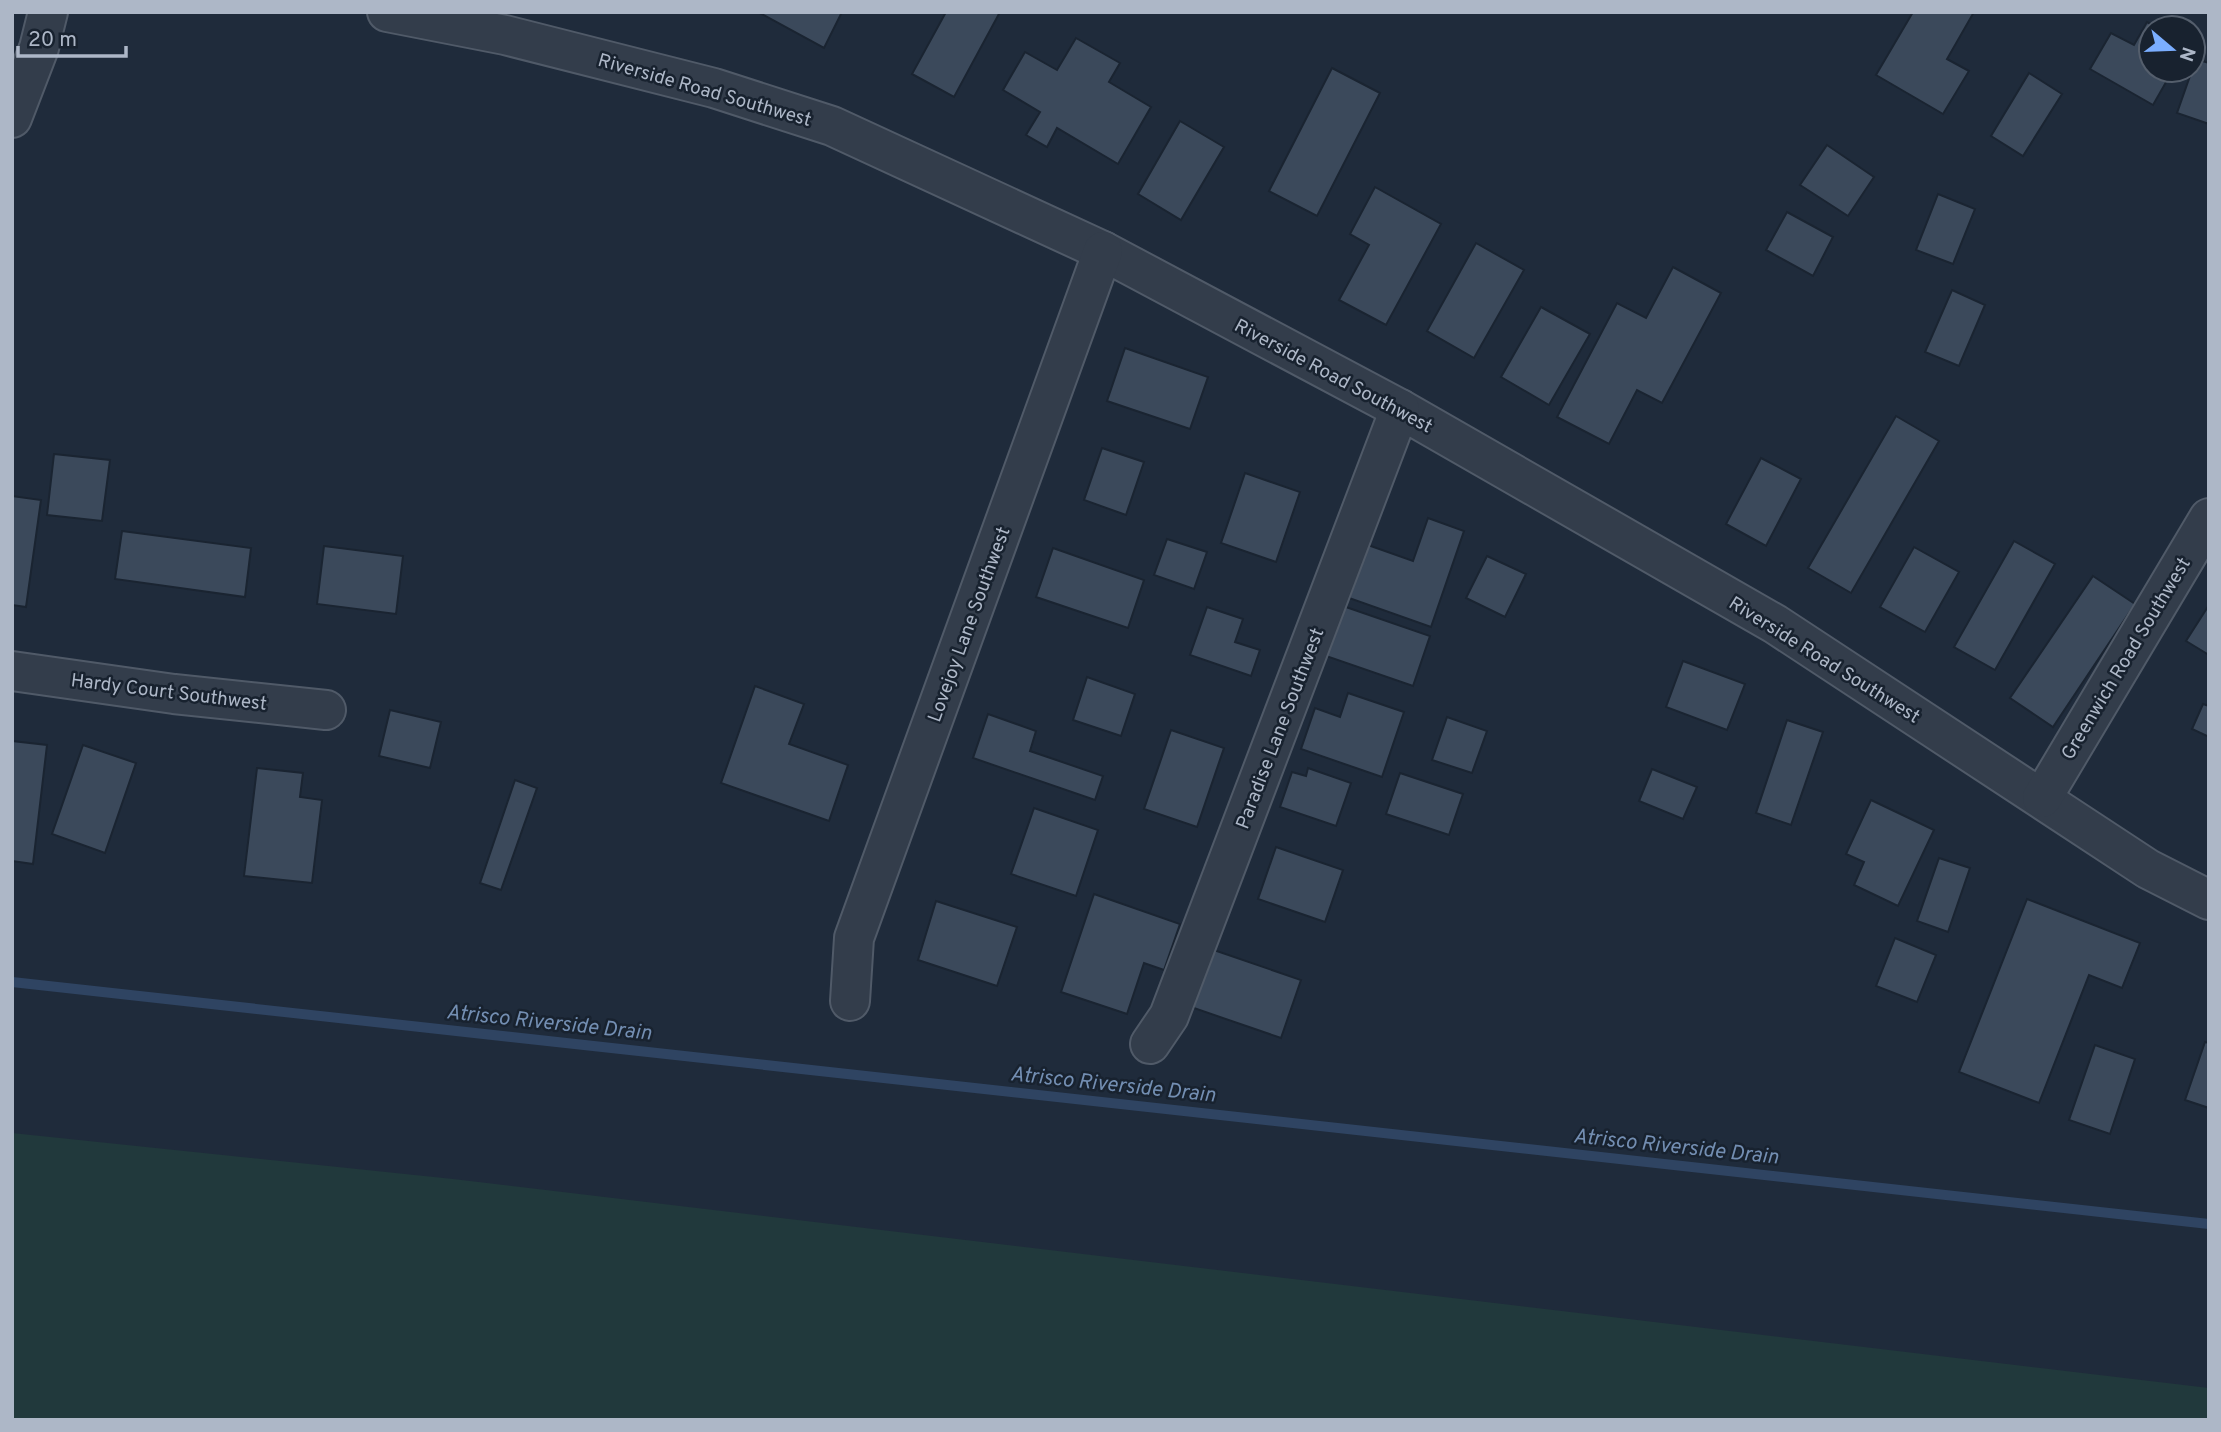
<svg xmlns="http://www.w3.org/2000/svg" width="2221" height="1432" font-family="Overpass,sans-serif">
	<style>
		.green { fill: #21393c }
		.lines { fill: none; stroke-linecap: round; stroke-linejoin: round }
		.stream { stroke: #2f4462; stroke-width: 10 }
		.building { fill: #3b495b; stroke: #1a2431; stroke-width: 2 }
		.minor-casing { stroke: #505a68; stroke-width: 42 }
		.minor { stroke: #333d4b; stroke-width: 38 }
		.labels { text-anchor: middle; stroke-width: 5; stroke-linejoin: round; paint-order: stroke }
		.street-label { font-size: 19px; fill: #adb7c7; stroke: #18222f }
		.water-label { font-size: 21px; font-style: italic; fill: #738eb2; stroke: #18222f }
	</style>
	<rect width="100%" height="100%" fill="#1f2b3b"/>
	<polygon class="green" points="12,1133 453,1179 2209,1388 2209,1420 12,1420"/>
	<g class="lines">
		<polyline class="stream" points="12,982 2209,1224"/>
	</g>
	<g class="building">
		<polygon points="758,12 842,12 824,48"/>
		<polygon points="946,12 1000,12 954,97 912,74"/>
		<polygon points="1913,12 1974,12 1947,59 1969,71 1943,114 1876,75"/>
		<polygon points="2147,22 2158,28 2151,28 2151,70 2173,70 2153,105 2090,69 2111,33 2134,45"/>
		<polygon points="1076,38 1120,63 1109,82 1151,107 1118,164 1057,128 1047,147 1026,135 1040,112 1003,90 1025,52 1057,70"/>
		<polygon points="2196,59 2209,63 2209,124 2177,113"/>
		<polygon points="1332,68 1380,93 1317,216 1269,191"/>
		<polygon points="2029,73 2062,94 2023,156 1991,136"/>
		<polygon points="1180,121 1224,147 1181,220 1138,194"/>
		<polygon points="1827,145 1874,177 1848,216 1800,185"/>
		<polygon points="1375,187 1441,224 1386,325 1339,300 1369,245 1350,234"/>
		<polygon points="1938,194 1975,209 1953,264 1916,250"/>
		<polygon points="1787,212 1833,237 1813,276 1766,250"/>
		<polygon points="1476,243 1524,270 1474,358 1427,331"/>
		<polygon points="1673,267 1721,293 1662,403 1637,390 1609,444 1557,417 1617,303 1646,318"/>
		<polygon points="1952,290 1985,305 1959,366 1925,352"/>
		<polygon points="1541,307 1590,334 1549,405 1501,377"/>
		<polygon points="1125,348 1208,377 1190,429 1107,401"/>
		<polygon points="1896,416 1939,441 1851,593 1808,568"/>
		<polygon points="1102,448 1144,462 1126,515 1084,500"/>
		<polygon points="54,454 110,460 102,521 47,515"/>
		<polygon points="1761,458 1801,479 1766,546 1726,524"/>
		<polygon points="1245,473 1300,492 1276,562 1221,543"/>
		<polygon points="12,496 41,500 26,607 12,605"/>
		<polygon points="1428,518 1464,531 1431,627 1349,598 1368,545 1413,561"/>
		<polygon points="122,531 251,548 245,597 115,579"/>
		<polygon points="1167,539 1207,552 1194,589 1154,575"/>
		<polygon points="2014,541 2055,564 1995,670 1954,647"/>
		<polygon points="324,546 403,556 396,614 317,604"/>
		<polygon points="1914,547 1959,572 1925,632 1880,607"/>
		<polygon points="1053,548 1144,580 1128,628 1036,597"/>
		<polygon points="1487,556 1526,574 1505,617 1466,598"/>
		<polygon points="2093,576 2135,604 2053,727 2010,698"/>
		<polygon points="2209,605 2209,655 2186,641"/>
		<polygon points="1343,606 1430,636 1413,686 1326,656"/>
		<polygon points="1207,607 1243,619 1235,642 1260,650 1251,676 1190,655"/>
		<polygon points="1683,661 1745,684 1727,730 1666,707"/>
		<polygon points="1087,677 1135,694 1121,736 1073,720"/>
		<polygon points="755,686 804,704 789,744 848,765 829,821 721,783"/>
		<polygon points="1348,693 1404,712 1382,777 1301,749 1315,708 1340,717"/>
		<polygon points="2203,704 2209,706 2209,737 2192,729"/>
		<polygon points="390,710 441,722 430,768 379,756"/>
		<polygon points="988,714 1036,731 1030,751 1103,776 1095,800 973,758"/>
		<polygon points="1447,717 1487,731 1472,773 1432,760"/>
		<polygon points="1787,720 1823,732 1791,825 1756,813"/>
		<polygon points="1171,730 1224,748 1197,827 1144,809"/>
		<polygon points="12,741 47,745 33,864 12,861"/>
		<polygon points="83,745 136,763 105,853 52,834"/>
		<polygon points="257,768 303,773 300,797 322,800 312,883 244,876"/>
		<polygon points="1308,768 1351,783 1336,826 1280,807 1292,772 1306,776"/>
		<polygon points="1652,769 1697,787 1683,819 1639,801"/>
		<polygon points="1400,773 1463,794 1449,835 1386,814"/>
		<polygon points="515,780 537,788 501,890 480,883"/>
		<polygon points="1871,800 1934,830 1898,906 1854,885 1864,862 1846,854"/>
		<polygon points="1034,808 1098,830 1076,896 1011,874"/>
		<polygon points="1276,847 1343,870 1325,922 1258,899"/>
		<polygon points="1939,858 1970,868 1948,932 1917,921"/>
		<polygon points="1094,894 1180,924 1164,970 1144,963 1127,1014 1061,992"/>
		<polygon points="2027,899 2140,943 2122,988 2089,975 2039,1103 1959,1072"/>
		<polygon points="936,901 1017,927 997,986 918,960"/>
		<polygon points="1895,938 1936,955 1917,1002 1876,986"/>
		<polygon points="1208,948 1301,980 1281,1038 1188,1006"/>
		<polygon points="2205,1042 2209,1043 2209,1108 2185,1100"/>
		<polygon points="2095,1045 2135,1059 2110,1134 2069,1120"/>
	</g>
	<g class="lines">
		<defs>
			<g id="minor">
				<polyline points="387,12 505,35 714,88 832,126 1103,251 1400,409 1775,624 2148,869 2209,900"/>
				<polyline points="12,118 39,48 48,12"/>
				<polyline points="12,671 174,694 326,710"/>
				<polyline points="2042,798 2209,518"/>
				<polyline points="850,1001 854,938 1103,251"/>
				<polyline points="1150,1044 1169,1016 1400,409"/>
			</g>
		</defs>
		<use href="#minor" class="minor-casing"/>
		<use href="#minor" class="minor"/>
	</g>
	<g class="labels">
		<g class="street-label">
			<text transform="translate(705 89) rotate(16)" y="7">Riverside Road Southwest</text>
			<text transform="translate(1334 375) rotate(28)" y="7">Riverside Road Southwest</text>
			<text transform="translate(968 624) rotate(-70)" y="7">Lovejoy Lane Southwest</text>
			<text transform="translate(2125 658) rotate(-59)" y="7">Greenwich Road Southwest</text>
			<text transform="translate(1825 659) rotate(32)" y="7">Riverside Road Southwest</text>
			<text transform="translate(169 691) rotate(7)" y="7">Hardy Court Southwest</text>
			<text transform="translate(1279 728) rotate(-69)" y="7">Paradise Lane Southwest</text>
		</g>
		<g class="water-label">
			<text transform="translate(549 1022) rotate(6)" y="7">Atrisco Riverside Drain</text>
			<text transform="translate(1113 1084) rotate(6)" y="7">Atrisco Riverside Drain</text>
			<text transform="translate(1676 1146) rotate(6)" y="7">Atrisco Riverside Drain</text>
		</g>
	</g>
	<rect width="2221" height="1432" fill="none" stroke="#adb7c7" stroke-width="28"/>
	<g transform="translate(2172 49) rotate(109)"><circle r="33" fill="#18222f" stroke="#545e6c" stroke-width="2"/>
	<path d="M0-5L12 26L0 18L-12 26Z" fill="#7baeff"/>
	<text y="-10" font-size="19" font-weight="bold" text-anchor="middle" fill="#adb7c7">N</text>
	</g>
	<path d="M18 46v10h108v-10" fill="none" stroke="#adb7c7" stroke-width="3.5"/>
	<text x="28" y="46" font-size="21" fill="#adb7c7" stroke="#18222f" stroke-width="5" paint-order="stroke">20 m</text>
</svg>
